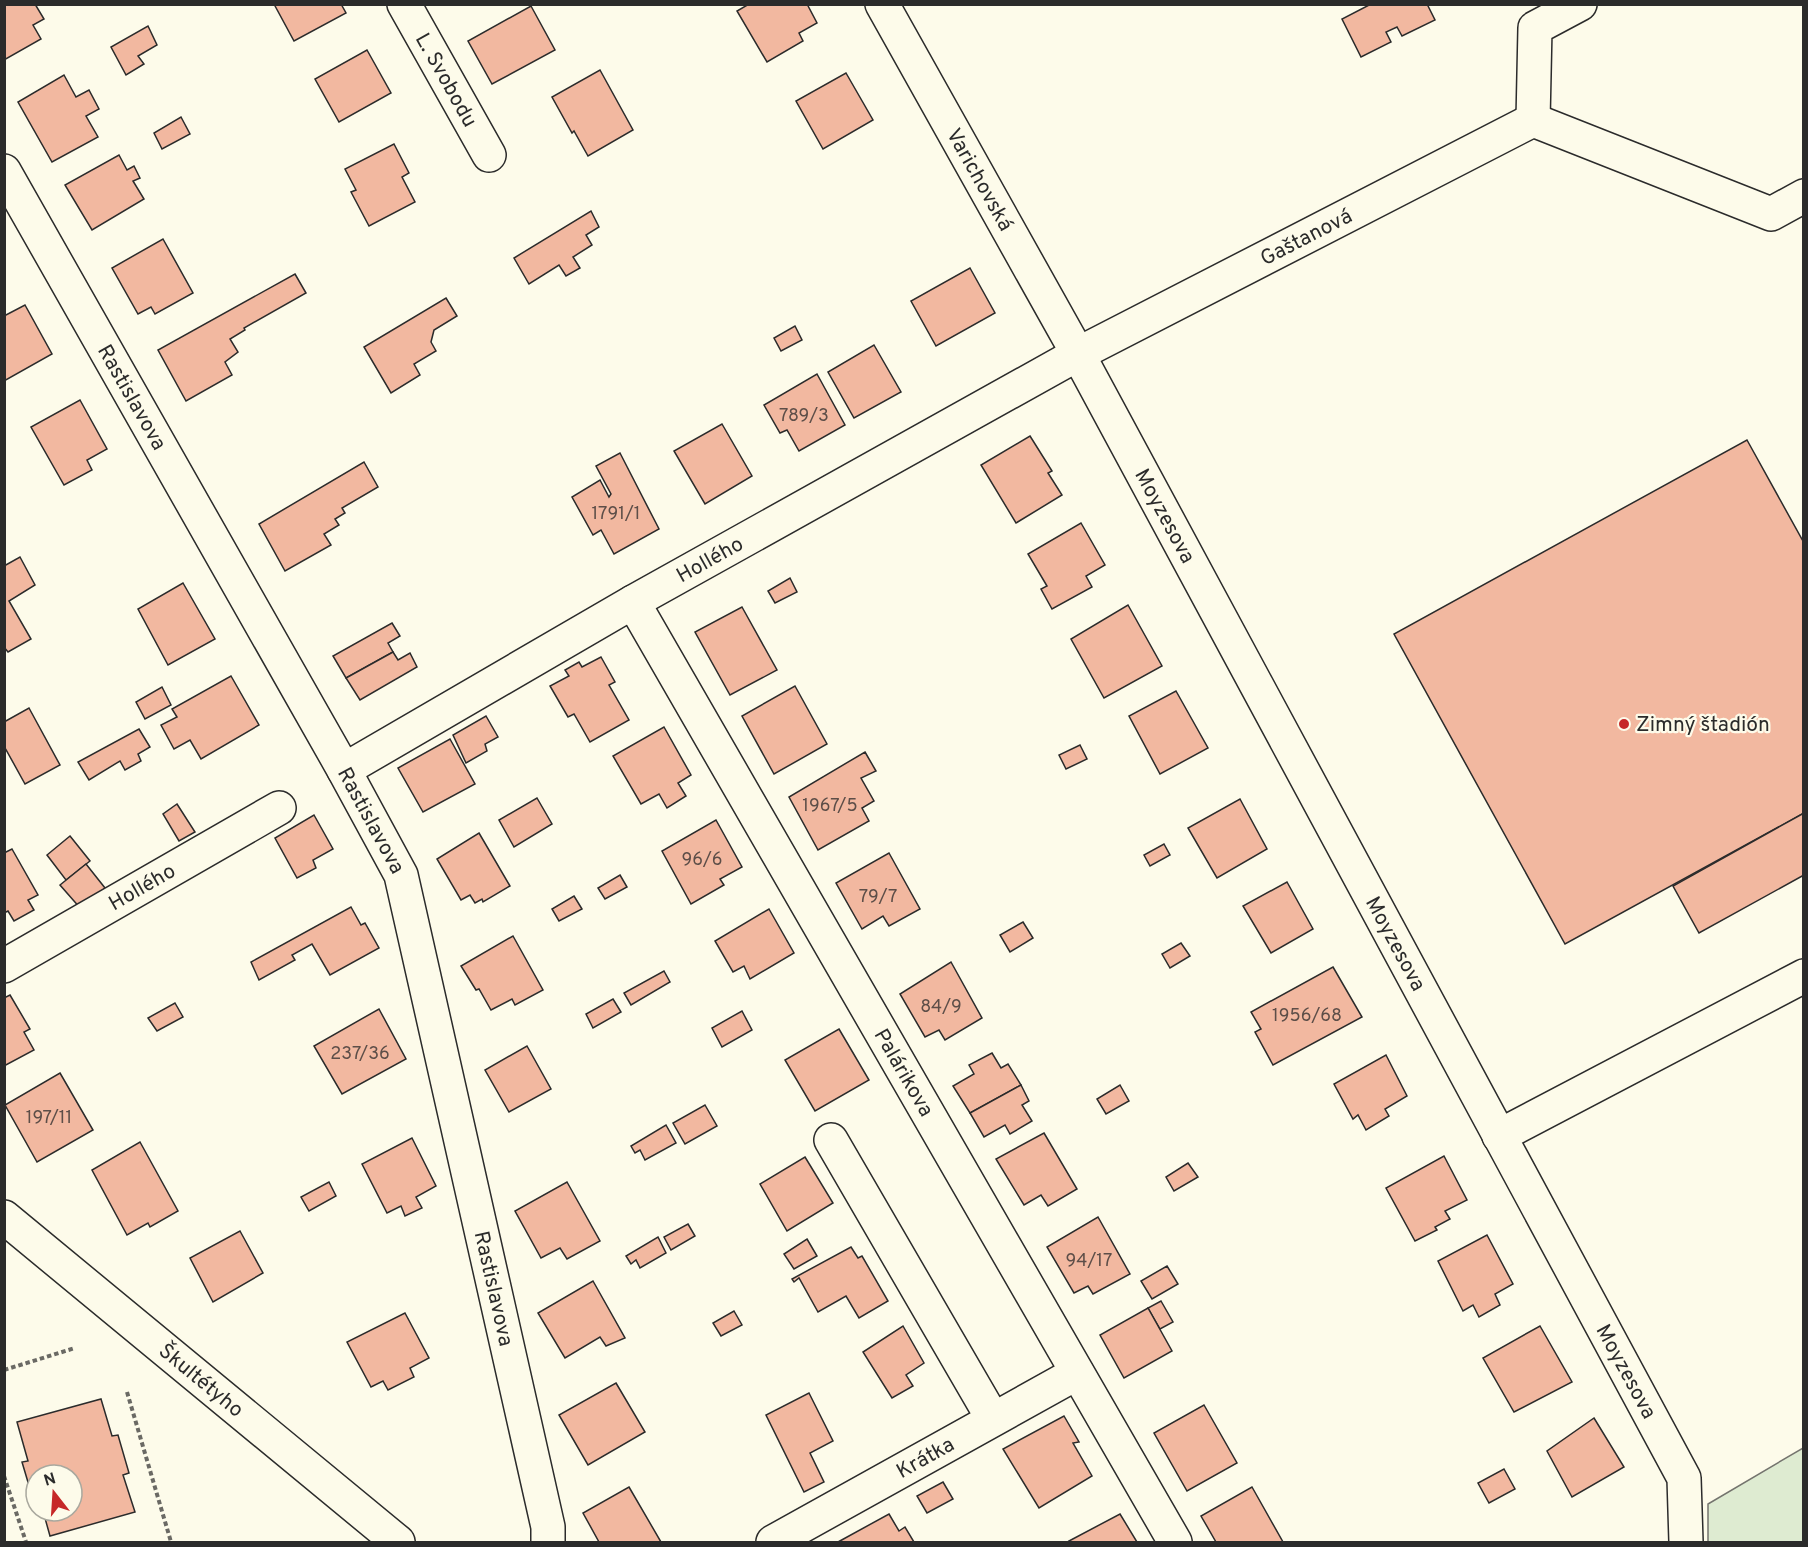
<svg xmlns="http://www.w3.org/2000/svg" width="1808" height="1547" font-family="Overpass,sans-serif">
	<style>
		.green { fill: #deebd1; stroke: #74746e; stroke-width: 1.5 }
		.building { fill: #f2b8a0; stroke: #2b2b2b; stroke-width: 1.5 }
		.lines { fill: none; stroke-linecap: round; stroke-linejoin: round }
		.minor-casing { stroke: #2b2b2b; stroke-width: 36 }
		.path { stroke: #6a6964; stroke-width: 4; stroke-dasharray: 4.5 3; stroke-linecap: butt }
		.minor { stroke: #fdfbea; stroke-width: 33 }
		.poi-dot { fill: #c62828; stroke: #fdfbea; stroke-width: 2 }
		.labels { text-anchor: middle; stroke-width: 4.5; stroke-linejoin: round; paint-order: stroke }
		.number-label { font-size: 18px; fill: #5d4e48 }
		.street-label { font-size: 21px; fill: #2b2b2b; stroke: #fdfbea }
		.poi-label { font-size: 21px; fill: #2b2b2b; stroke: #fdfbea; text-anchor: start }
	</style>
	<rect width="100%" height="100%" fill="#fdfbea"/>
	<polygon class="green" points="1803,1448 1803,1542 1708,1542 1708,1504"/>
	<g class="building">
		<polygon points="4,4 35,4 44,19 33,25 41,39 4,60"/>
		<polygon points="274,4 341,4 346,13 294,41"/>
		<polygon points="749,4 807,4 817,23 799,33 803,41 767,62 737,11"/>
		<polygon points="1371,4 1427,4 1435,20 1402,36 1397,27 1386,32 1391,42 1361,57 1342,19"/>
		<polygon points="531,6 555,50 492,84 468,41"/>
		<polygon points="148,26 157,45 138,56 144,64 126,75 111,47"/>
		<polygon points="367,50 391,93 339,122 315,79"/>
		<polygon points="600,70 633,130 588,156 574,131 572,133 552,97"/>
		<polygon points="846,73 873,120 823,149 796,101"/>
		<polygon points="64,75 76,97 89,90 99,109 86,116 98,137 52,162 18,102"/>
		<polygon points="181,117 190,134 162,149 154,133"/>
		<polygon points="394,144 409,173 402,177 415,202 369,226 351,192 356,190 345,169"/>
		<polygon points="119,155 127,170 134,166 140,178 133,181 144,199 92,230 65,185"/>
		<polygon points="591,211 599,227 586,235 592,245 573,257 580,268 566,276 559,265 529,284 514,258"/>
		<polygon points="163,239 193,293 155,314 151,307 138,314 112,268"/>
		<polygon points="970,268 995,313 936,346 911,301"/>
		<polygon points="295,274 306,293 244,328 245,330 230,339 238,352 225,362 232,375 186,401 158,350"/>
		<polygon points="446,298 457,316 434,330 431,342 436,351 414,364 420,375 391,393 364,347"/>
		<polygon points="25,305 52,354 4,381 4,316"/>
		<polygon points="795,326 802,340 781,351 774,338"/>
		<polygon points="874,345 901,392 854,418 828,372"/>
		<polygon points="817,374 845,425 799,451 787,430 780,433 764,405"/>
		<polygon points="80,400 107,449 87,460 92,470 64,485 31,427"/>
		<polygon points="722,424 752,476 705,504 674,451"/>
		<polygon points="1030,436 1052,471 1048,473 1062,495 1016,523 981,465"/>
		<polygon points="1747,440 1804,543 1804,813 1565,944 1394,634"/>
		<polygon points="620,453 659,529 614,554 601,530 593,535 572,497 600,480 609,497 611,494 596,466"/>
		<polygon points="364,462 378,487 342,508 345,513 335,519 339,525 324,534 331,545 285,571 259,524"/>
		<polygon points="1081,523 1105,565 1086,576 1092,587 1052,609 1041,589 1047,586 1028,554"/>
		<polygon points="20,557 35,585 9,601 31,639 8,652 4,647 4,566"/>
		<polygon points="790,578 797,592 775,603 768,591"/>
		<polygon points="183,583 215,639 168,665 138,609"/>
		<polygon points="1128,605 1162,666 1104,698 1071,639"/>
		<polygon points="742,607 777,670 730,695 695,632"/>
		<polygon points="392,623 400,636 388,643 393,652 346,678 333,656"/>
		<polygon points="393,652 398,660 410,653 417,667 360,700 346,678"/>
		<polygon points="601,657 615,682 609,685 629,720 590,742 574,714 568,717 550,686 569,676 565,670 579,662 582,667"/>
		<polygon points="231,676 259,725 201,759 190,740 174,749 161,725 177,717 172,709"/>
		<polygon points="795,686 827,744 774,774 742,716"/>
		<polygon points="162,687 171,705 145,719 136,702"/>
		<polygon points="1176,691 1208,748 1160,774 1129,716"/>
		<polygon points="29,708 60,765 25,784 4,746 4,722"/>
		<polygon points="486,716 498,737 485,744 487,751 466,763 453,735"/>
		<polygon points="664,727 691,775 678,783 686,796 667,808 659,794 641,804 613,756"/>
		<polygon points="139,729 150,747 138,754 141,761 125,770 120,761 89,780 78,762"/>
		<polygon points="450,739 475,784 423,812 398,768"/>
		<polygon points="1080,745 1087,759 1066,769 1059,755"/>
		<polygon points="865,752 876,771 861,778 874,801 862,808 869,821 818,850 789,797"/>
		<polygon points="537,798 552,824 514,847 499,820"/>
		<polygon points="1240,799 1267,849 1217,878 1188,828"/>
		<polygon points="177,804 195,832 179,841 163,814"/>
		<polygon points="1804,813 1804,875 1699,933 1673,886"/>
		<polygon points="314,815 333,849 313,860 316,868 297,878 275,838"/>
		<polygon points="716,820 742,867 720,879 724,885 691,904 662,851"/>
		<polygon points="479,833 510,886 483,902 482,899 475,903 470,895 461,900 437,859"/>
		<polygon points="70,836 90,861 66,880 47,855"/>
		<polygon points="1164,844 1170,855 1150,866 1144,855"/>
		<polygon points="12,849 38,895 28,900 34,910 14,921 8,911 4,913 4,853"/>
		<polygon points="889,853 920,909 889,926 883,916 862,929 836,883"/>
		<polygon points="86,864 105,888 81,909 60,885"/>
		<polygon points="620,875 627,887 605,899 598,888"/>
		<polygon points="1287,882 1313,929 1271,953 1243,906"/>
		<polygon points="574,896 582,909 559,921 552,909"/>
		<polygon points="351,907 361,925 365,923 379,948 330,975 312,944 292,955 295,960 259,980 251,962"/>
		<polygon points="769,909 794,953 750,979 744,966 733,972 715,941"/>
		<polygon points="1023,922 1033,938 1010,952 1000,935"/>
		<polygon points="513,936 543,990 515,1005 512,999 491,1010 479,989 476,990 461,966"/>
		<polygon points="1181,943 1190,956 1170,968 1162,954"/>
		<polygon points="951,962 982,1018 945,1040 939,1030 925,1037 900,994"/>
		<polygon points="1333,967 1362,1017 1273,1065 1255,1032 1261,1029 1251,1012"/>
		<polygon points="664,971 670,982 631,1005 624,993"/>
		<polygon points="10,995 30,1029 24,1032 34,1050 4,1066 4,998"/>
		<polygon points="613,999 621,1012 593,1028 586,1014"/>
		<polygon points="175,1003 183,1017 157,1031 148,1018"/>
		<polygon points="379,1009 406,1059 342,1094 314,1046"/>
		<polygon points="742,1011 752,1030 722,1047 712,1028"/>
		<polygon points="839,1029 869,1080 815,1111 785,1060"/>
		<polygon points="527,1046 551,1089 509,1112 485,1070"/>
		<polygon points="992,1053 1001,1068 1008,1064 1021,1085 970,1113 953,1086 974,1074 969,1065"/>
		<polygon points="1386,1055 1407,1096 1385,1109 1389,1116 1366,1130 1358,1115 1353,1119 1334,1084"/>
		<polygon points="60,1073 93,1130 37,1162 5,1105"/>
		<polygon points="1021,1085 1029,1101 1022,1105 1032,1121 1010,1134 1005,1125 984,1137 970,1113"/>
		<polygon points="1120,1085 1129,1101 1106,1114 1097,1099"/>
		<polygon points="705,1105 717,1126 685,1144 673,1123"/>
		<polygon points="666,1125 676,1143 645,1160 640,1150 635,1153 631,1146"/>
		<polygon points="1044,1133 1077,1189 1048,1206 1041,1195 1024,1205 996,1159"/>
		<polygon points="412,1138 436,1186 416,1197 422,1208 405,1216 401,1206 387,1213 362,1164"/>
		<polygon points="140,1142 178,1211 150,1227 148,1223 127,1235 92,1170"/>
		<polygon points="1444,1156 1467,1200 1445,1211 1450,1219 1435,1227 1437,1230 1415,1241 1386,1188"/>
		<polygon points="805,1157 833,1203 787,1231 760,1184"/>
		<polygon points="1188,1163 1198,1177 1174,1191 1166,1177"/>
		<polygon points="329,1182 336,1196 309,1211 301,1197"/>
		<polygon points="567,1182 600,1241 567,1259 560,1248 541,1258 515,1211"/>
		<polygon points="1098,1217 1130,1274 1093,1294 1088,1286 1074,1293 1047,1247"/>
		<polygon points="688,1224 695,1236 671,1250 664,1237"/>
		<polygon points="240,1231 263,1273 213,1302 190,1258"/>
		<polygon points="1487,1235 1513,1284 1495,1294 1500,1305 1479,1317 1473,1305 1463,1311 1438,1261"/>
		<polygon points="658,1237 666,1253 640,1268 636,1260 631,1264 626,1256"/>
		<polygon points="807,1239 817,1256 794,1269 784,1254"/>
		<polygon points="851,1247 858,1258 862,1256 888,1301 859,1318 846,1296 818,1312 799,1278 794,1282 792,1279"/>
		<polygon points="1167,1266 1178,1284 1152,1299 1141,1281"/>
		<polygon points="593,1281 625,1338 606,1346 600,1337 565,1358 538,1313"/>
		<polygon points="1161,1301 1173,1322 1160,1329 1148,1308"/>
		<polygon points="1148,1308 1172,1351 1124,1378 1100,1335"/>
		<polygon points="734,1311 742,1325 721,1336 713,1323"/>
		<polygon points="405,1313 429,1358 410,1368 414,1377 388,1390 383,1381 371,1387 347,1342"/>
		<polygon points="903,1326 924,1363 906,1375 913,1386 892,1398 863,1352"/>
		<polygon points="1540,1326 1572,1382 1514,1412 1483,1358"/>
		<polygon points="616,1383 645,1432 588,1465 559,1415"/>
		<polygon points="809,1393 833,1441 810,1453 824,1482 804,1492 766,1415"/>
		<polygon points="101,1399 112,1436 118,1435 129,1473 123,1475 135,1512 50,1536 43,1511 72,1511 72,1475 36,1475 36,1499 33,1499 22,1462 28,1461 17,1422"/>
		<polygon points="1204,1405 1237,1463 1187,1491 1154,1433"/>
		<polygon points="1064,1416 1079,1442 1073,1443 1092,1476 1039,1508 1003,1449"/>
		<polygon points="1594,1418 1624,1467 1572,1497 1547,1451"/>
		<polygon points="1504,1469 1515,1489 1489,1503 1478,1483"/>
		<polygon points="943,1482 953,1499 927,1513 917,1496"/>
		<polygon points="629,1487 661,1542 599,1542 583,1513"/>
		<polygon points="1252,1487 1283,1542 1216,1542 1201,1516"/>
		<polygon points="889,1514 899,1531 905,1527 914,1542 838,1542"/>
		<polygon points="1120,1514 1137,1542 1070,1542 1069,1541"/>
	</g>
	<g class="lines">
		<defs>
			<g id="minor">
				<path id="s1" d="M404 4 489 155"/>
				<path id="s2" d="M882 4 1078 354 1684 1478 1686 1542"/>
				<polyline points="1533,120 1535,28 1580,4"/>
				<path id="s3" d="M4 171 344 770 401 875 548 1527V1542"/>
				<path id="s4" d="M633 602 1175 1542"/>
				<path id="s5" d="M344 770 633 602 1078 354 1533 120 1771 214 1804 196"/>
				<path id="s6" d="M4 966 279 808"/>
				<polyline points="1499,1136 1804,976"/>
				<polyline points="831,1140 993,1419"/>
				<path id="s7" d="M4 1217 398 1542"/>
				<path id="s8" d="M773 1542 1077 1373"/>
			</g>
		</defs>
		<use href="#minor" class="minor-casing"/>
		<g class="path">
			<polyline points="4,1370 75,1348"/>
			<polyline points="127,1392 171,1542"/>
			<polyline points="4,1476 26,1542"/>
		</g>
		<use href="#minor" class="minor"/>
	</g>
	<circle class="poi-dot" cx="1624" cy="724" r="6"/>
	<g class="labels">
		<g class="number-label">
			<text x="804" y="421">789/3</text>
			<text x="616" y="519">1791/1</text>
			<text x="830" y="811">1967/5</text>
			<text x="702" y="865">96/6</text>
			<text x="878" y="902">79/7</text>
			<text x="941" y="1012">84/9</text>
			<text x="1307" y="1021">1956/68</text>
			<text x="360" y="1059">237/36</text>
			<text x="49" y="1123">197/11</text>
			<text x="1089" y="1266">94/17</text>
		</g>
		<g class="street-label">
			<text dy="7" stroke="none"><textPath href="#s1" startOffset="87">L. Svobodu</textPath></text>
			<text dy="7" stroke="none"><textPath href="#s2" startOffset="201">Varichovská</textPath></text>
			<text dy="7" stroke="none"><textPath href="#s5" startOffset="1100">Gaštanová</textPath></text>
			<text dy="7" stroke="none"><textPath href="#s3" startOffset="260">Rastislavova</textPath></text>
			<text dy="7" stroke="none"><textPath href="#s2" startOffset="585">Moyzesova</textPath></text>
			<text dy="7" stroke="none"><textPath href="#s5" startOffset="422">Hollého</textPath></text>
			<text dy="7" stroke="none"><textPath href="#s3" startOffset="746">Rastislavova</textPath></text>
			<text dy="7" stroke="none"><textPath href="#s6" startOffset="159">Hollého</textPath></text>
			<text dy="7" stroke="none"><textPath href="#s2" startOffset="1071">Moyzesova</textPath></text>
			<text dy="7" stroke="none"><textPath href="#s4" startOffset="543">Palárikova</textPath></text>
			<text dy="7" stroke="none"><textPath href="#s3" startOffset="1232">Rastislavova</textPath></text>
			<text dy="7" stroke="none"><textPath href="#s2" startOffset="1557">Moyzesova</textPath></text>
			<text dy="7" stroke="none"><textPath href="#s7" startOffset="256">Škultétyho</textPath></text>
			<text dy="7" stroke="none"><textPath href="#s8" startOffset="174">Krátka</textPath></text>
		</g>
		<g class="poi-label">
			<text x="1636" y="731">Zimný štadión</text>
		</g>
	</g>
	<rect width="1808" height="1547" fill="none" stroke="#2b2b2b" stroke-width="12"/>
	<g transform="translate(54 1493) rotate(343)"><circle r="28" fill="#fdfbea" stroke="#a9a89e" stroke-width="1.5"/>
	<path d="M0-4.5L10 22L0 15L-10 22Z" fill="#c62828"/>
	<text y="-9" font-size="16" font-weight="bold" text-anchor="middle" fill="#2b2b2b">N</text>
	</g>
</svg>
